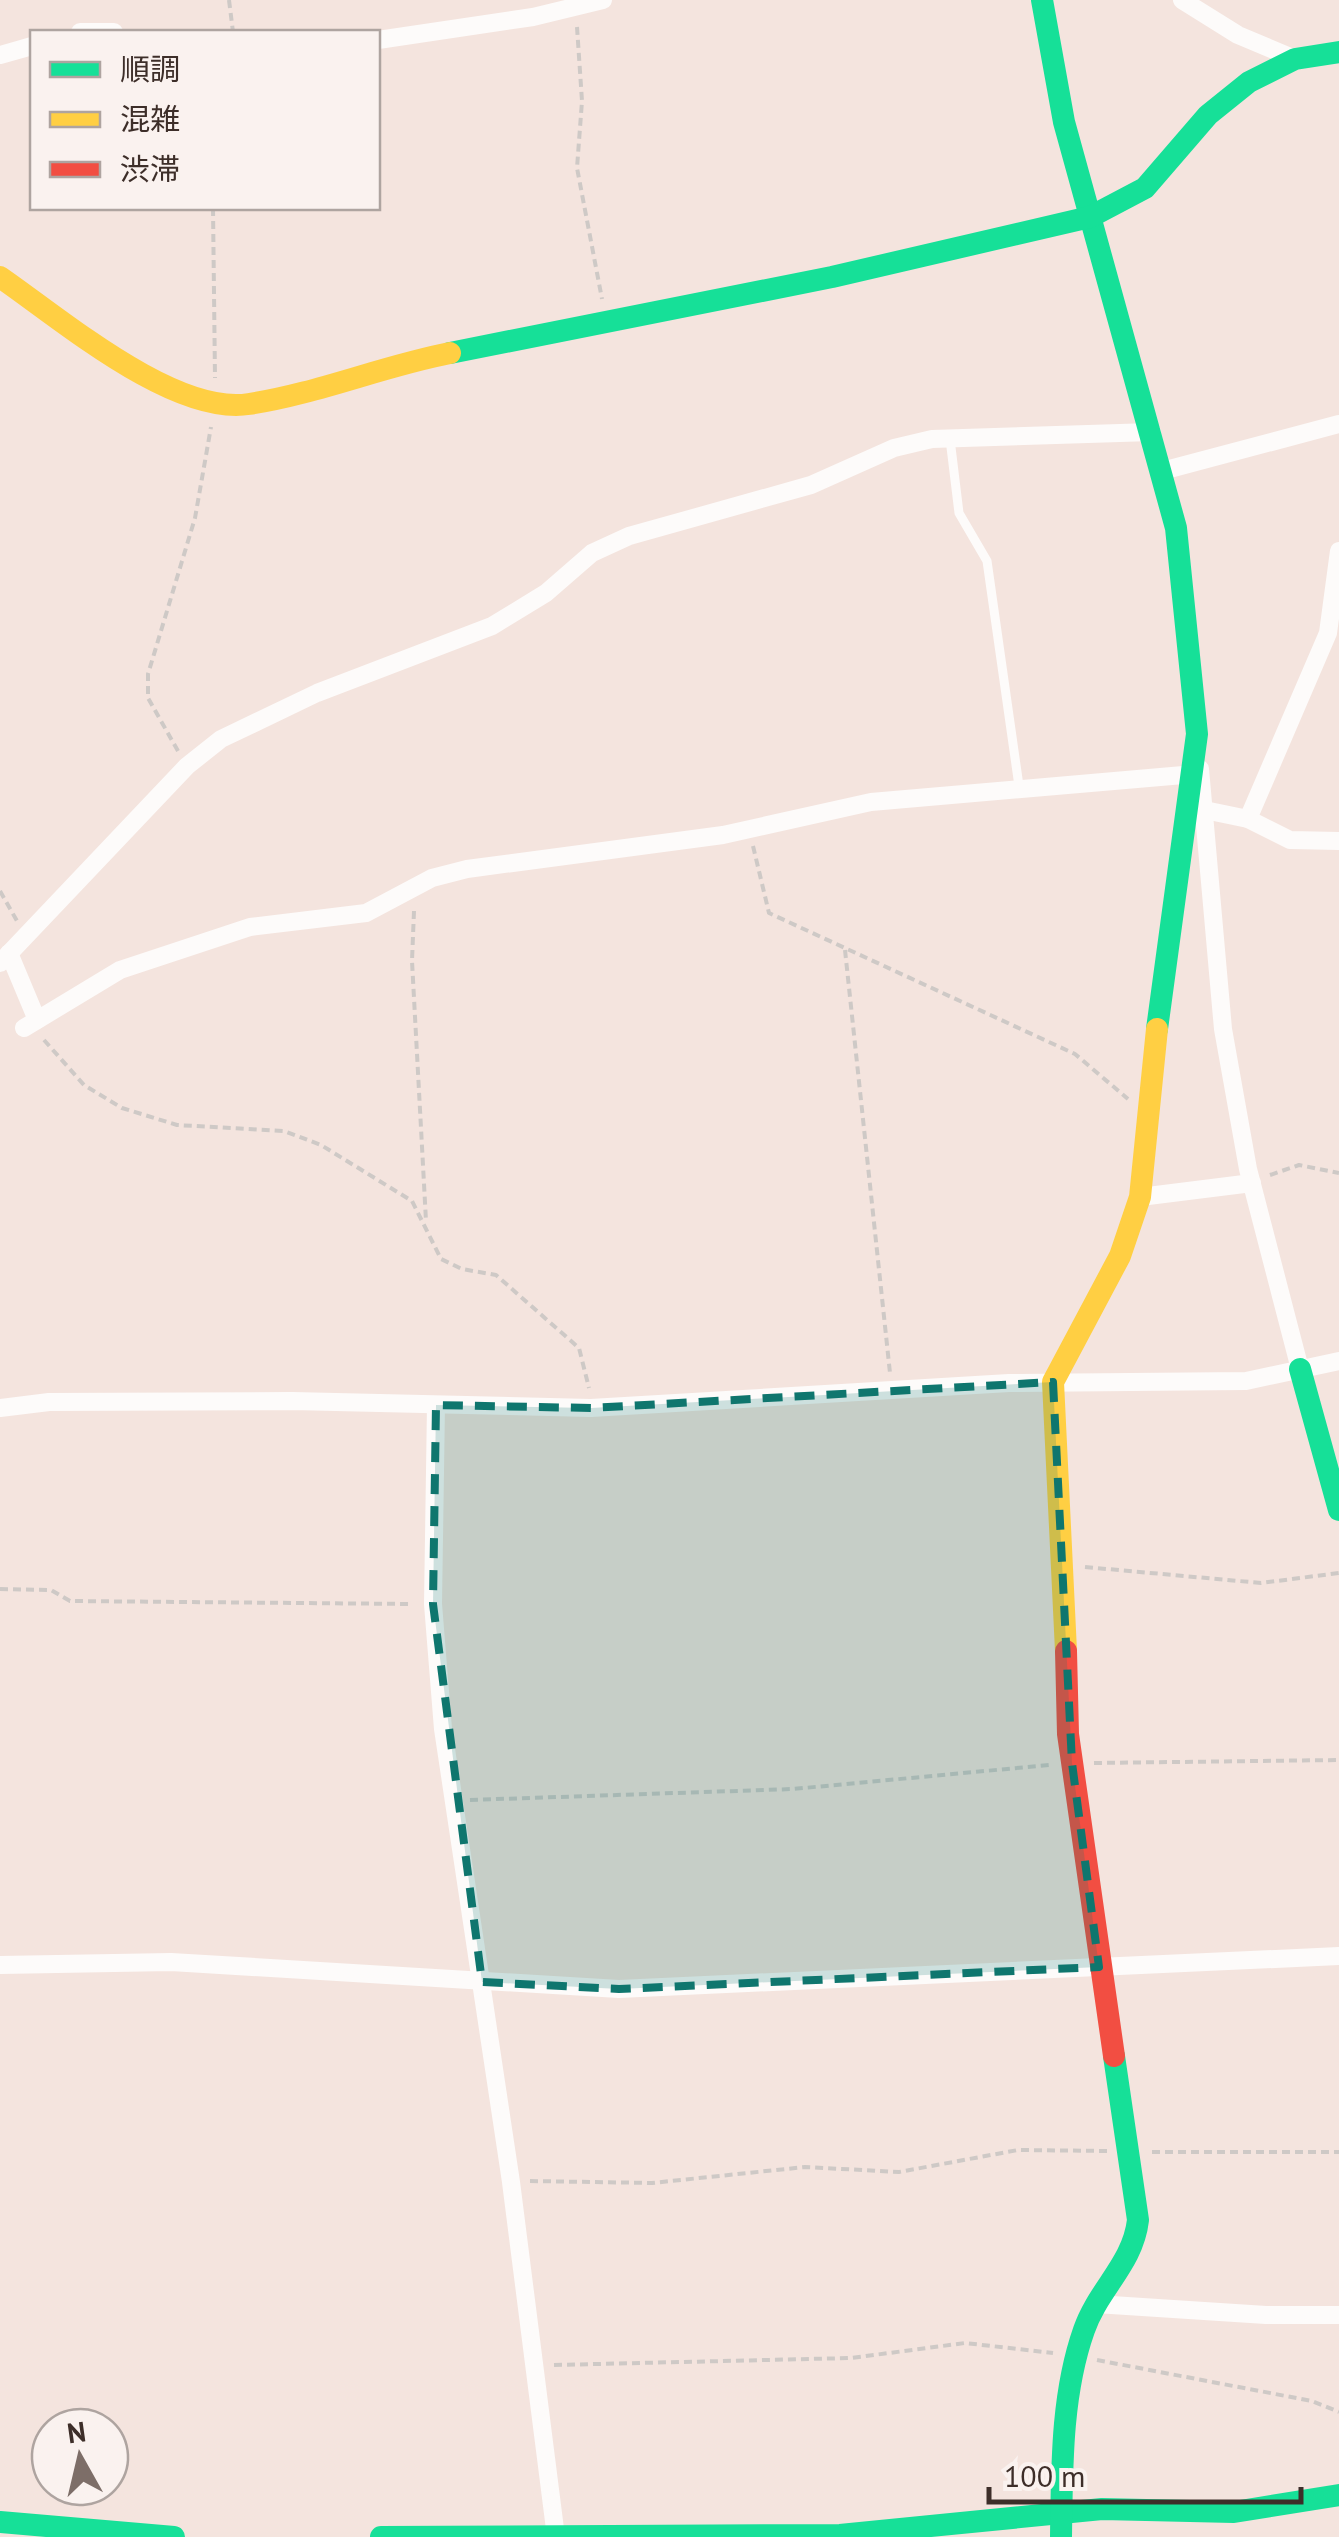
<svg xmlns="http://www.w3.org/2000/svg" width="1339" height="2537" font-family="'PT Sans','Noto Sans JP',sans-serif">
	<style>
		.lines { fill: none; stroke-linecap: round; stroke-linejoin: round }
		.path { stroke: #cec9c6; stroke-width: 4; stroke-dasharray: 8 5; stroke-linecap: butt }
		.lane { stroke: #fdfbfa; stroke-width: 9 }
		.street { stroke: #fdfbfa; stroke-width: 18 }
		.fast { stroke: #16e098; stroke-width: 22 }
		.slow { stroke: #ffcf43; stroke-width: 22 }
		.jam { stroke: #f24e42; stroke-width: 22 }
		.marked { fill: #0f766e; fill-opacity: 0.2; stroke: #0f766e; stroke-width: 8; stroke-dasharray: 20 12; stroke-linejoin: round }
	</style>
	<rect width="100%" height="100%" fill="#f4e4de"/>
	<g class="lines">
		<g class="path">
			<polyline points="229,0 233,32"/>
			<polyline points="577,27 582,101 577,168 602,299"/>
			<polyline points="213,208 215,378"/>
			<polyline points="178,751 148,698 148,674 195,518 211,427"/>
			<polyline points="753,846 769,913 1075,1054 1128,1099"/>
			<polyline points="0,891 17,921"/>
			<polyline points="414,911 412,961 426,1221"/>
			<polyline points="845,950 890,1373"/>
			<polyline points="44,1040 84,1085 122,1108 177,1125 284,1131 321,1145 412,1201 441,1259 462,1269 496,1275 579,1348 589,1388"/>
			<polyline points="1270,1175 1299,1165 1339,1173"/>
			<polyline points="1085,1567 1261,1583 1339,1573"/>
			<polyline points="0,1589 51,1590 70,1601 413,1604"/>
			<polyline points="1094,1763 1339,1760"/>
			<polyline points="470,1800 793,1789 1049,1765"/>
			<polyline points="1152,2152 1339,2152"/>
			<polyline points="530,2181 652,2183 805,2167 899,2172 1018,2150 1108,2151"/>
			<polyline points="1097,2360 1312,2401 1339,2412"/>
			<polyline points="554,2365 851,2358 965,2343 1053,2353"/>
		</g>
		<polyline class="lane" points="950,439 959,513 987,561 1019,786"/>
		<g class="street">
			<polyline points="1182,0 1238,35 1295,59"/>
			<polyline points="80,32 114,32"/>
			<polyline points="378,40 533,17 603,0"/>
			<polyline points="0,55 32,46"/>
			<polyline points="1162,471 1339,424"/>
			<polyline points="1200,769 1223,1029 1248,1169 1300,1369"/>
			<polyline points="1195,808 1248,819 1290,840 1339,841"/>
			<polyline points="1248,819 1328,633 1339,551"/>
			<polyline points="9,953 37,1020"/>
			<polyline points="0,963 187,766 221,739 317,693 492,626 546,593 592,553 629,536 811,485 894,448 932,439 1152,432"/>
			<polyline points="24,1028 120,970 250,927 366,913 432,878 467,869 723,835 871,802 1195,774"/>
			<polyline points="1140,1197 1252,1183"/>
			<polyline points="436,1405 433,1604 443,1729 511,2182 556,2537"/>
			<polyline points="0,1408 49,1402 292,1401 591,1408 1009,1383 1246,1381 1339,1361"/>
			<polyline points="0,1965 171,1962 619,1989 1339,1956"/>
			<polyline points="1096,2304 1266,2315 1339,2315"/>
		</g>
		<g class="fast">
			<polyline points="1042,0 1064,122 1176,528 1197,734 1157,1029"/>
			<polyline points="450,353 832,277 1090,217 1145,188 1208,115 1249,82 1295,59 1339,52"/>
			<polyline points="1300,1369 1339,1510"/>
			<polyline points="0,2522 174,2537"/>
			<polyline points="381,2537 840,2535 1102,2509 1234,2512 1339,2495"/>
			<path d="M1061 2537C1062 2469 1061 2395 1084 2330 1098 2289 1133 2264 1138 2220L1114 2056"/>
		</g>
		<g class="slow">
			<path d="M0 277C61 319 174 416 249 404 316 394 383 366 450 353"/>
			<polyline points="1066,1651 1053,1382 1120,1256 1140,1197 1157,1029"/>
		</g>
		<polyline class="jam" points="1066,1651 1068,1734 1114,2056"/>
	</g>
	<path class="marked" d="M1053 1382 1072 1763 1099 1967 619 1989 482 1982 433 1604 436 1405 591 1408Z"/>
	<rect x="30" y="30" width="350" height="180" fill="#faf2ef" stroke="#aea4a0" stroke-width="2.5"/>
	<rect x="50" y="62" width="50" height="15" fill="#16e098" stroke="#aea4a0" stroke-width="2.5"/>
	<text x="120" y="80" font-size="30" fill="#3d2e29">順調</text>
	<rect x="50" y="112" width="50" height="15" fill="#ffcf43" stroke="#aea4a0" stroke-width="2.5"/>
	<text x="120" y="130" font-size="30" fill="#3d2e29">混雑</text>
	<rect x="50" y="162" width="50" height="15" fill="#f24e42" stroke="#aea4a0" stroke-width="2.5"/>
	<text x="120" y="180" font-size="30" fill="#3d2e29">渋滞</text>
	<g transform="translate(80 2457) rotate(352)"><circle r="48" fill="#faf2ef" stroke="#aea4a0" stroke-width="2.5"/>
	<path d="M0-8L18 38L0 25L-18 38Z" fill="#7d6e68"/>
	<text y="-15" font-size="28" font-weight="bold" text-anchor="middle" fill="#3d2e29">N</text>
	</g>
	<path d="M989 2487v15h312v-15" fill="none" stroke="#3d2e29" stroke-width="5"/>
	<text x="1004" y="2487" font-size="30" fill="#3d2e29" stroke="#faf2ef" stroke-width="8" paint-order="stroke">100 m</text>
</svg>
